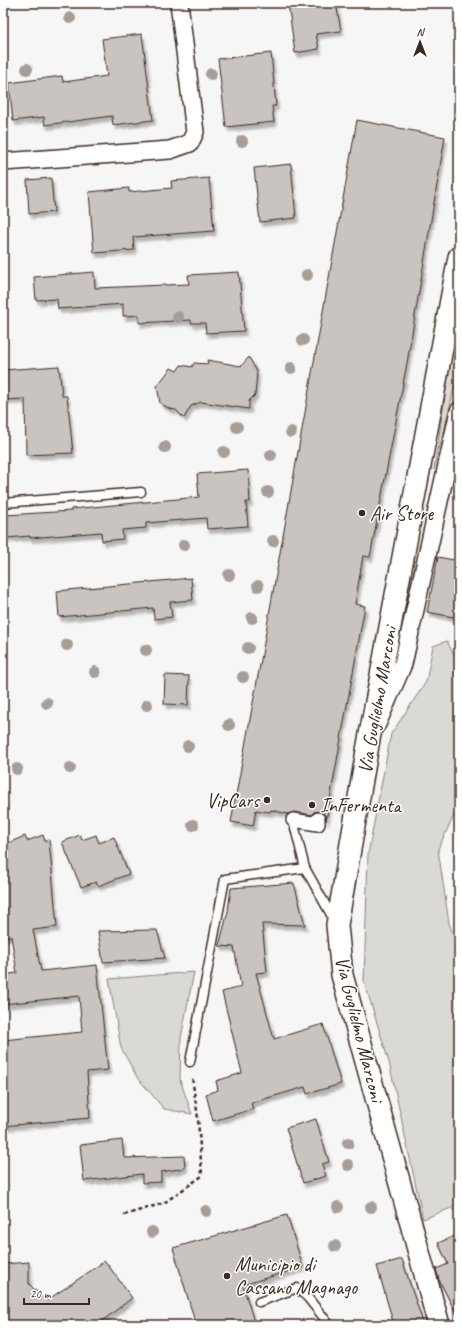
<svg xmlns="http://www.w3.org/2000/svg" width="462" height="1328" font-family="Caveat,sans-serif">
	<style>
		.green { fill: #dbd9d6; stroke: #8b827a }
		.building { fill: #c9c3c1; stroke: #3b2a1e; filter: url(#shadow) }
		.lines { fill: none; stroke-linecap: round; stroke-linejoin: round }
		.service-casing { stroke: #3b2a1e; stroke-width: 11 }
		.pedestrian-casing { stroke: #3b2a1e; stroke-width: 16 }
		.minor-casing { stroke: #3b2a1e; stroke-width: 20 }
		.tertiary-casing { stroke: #3b2a1e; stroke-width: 24 }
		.path { stroke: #3b2a1e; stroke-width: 2.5; stroke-dasharray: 4 3; stroke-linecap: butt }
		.service { stroke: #fff; stroke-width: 8 }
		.pedestrian { stroke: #fff; stroke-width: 13 }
		.minor { stroke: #fff; stroke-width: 17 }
		.tertiary { stroke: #fff; stroke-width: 21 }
		.tree { fill: #a69e98 }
		.poi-dot { fill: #3b2a1e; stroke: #fff; stroke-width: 1.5 }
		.labels { text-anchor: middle; stroke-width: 3; stroke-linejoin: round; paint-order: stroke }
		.poi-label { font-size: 20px; fill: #3b2a1e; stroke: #fff; text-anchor: start }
		.street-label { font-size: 20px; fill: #3b2a1e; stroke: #fff }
	</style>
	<defs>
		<filter id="shadow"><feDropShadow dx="2.5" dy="4.5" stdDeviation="1" flood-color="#0004"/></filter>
	</defs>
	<rect width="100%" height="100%" fill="#f7f6f6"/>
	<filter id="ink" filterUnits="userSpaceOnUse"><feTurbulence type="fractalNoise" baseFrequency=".025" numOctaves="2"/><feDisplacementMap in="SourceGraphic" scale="8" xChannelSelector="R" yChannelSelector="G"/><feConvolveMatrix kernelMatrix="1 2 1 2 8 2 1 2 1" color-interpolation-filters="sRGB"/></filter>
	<g filter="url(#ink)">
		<g class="green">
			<polygon points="459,312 459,369 434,470 453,343"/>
			<polygon points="447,641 458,664 459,805 438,849 449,923 459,951 459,1205 423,1219 389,1062 364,981 368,854 391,734 426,682 433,646"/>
			<polygon points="194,972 181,1038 180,1080 192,1114 164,1109 137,1077 121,1048 109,979"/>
		</g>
		<g class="building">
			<polygon points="288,3 336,3 341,31 316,34 319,49 295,53"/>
			<polygon points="142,34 153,120 113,125 112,116 45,125 44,117 13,121 9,83 62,76 63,82 107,76 102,39"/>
			<polygon points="271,53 276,106 272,106 274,122 226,127 218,59"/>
			<polygon points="357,120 445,137 407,363 370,557 363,556 355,604 365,606 326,821 325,815 318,811 314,812 311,815 294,812 288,814 271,810 270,812 256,810 253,826 231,822 262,654"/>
			<polygon points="291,164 296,218 260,222 254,168"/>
			<polygon points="51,178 54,212 29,214 27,180"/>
			<polygon points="209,178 214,231 133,237 134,250 94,253 89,192 129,188 129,192 172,188 171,181"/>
			<polygon points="94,272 95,288 189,284 188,275 239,272 244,331 206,333 205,323 191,323 191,320 139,323 139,315 123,316 123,304 58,309 57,299 36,300 34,277"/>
			<polygon points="249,357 257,372 255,395 249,401 249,409 201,402 191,406 184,418 176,410 170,409 160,403 157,386 171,368 177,371 181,365 192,367 194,363 208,364 207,360 241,366"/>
			<polygon points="59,366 62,396 67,396 73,453 26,455 25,399 3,400 3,370"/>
			<polygon points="248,470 250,502 246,502 248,526 207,529 206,518 146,523 146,528 122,530 123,539 102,541 101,532 30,538 30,536 7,538 6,515 71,511 71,509 199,497 197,474"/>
			<polygon points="438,557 459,561 459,618 427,612"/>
			<polygon points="191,578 193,600 170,602 172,617 154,619 153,608 59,617 57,591"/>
			<polygon points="165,675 189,676 188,705 164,704"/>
			<polygon points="43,835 45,841 49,840 57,927 33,930 41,971 97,965 108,1070 87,1072 90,1118 3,1126 3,1092 5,1092 3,1072 3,1040 82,1032 79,996 3,1004 3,975 17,973 11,936 3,937 3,845 25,836 27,841"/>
			<polygon points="80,835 82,840 96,835 99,843 114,837 129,874 98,886 96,882 81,887 62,842"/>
			<polygon points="294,883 305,925 262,924 267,972 256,973 274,1039 323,1024 341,1084 307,1094 305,1087 251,1103 253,1109 213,1121 206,1094 218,1090 216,1081 242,1073 222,992 241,987 234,947 219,946 228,911 231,888"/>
			<polygon points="157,930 165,958 103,962 98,931"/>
			<polygon points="316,1119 329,1162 322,1164 326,1176 303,1183 286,1128"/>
			<polygon points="122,1140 124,1158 184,1156 185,1168 161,1172 161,1182 142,1183 142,1174 84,1181 80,1145"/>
			<polygon points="287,1215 303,1267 243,1285 255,1325 196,1325 173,1248"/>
			<polygon points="459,1234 459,1319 439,1280 436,1269 448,1264 438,1243"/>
			<polygon points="402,1259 412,1290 424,1325 394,1325 377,1266"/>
			<polygon points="105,1261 132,1298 97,1325 3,1325 3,1264 29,1262 29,1284 46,1301"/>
		</g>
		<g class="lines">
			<defs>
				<g id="service">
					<polyline points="3,503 141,492"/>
					<polyline points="293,820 305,868 334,920"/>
					<polyline points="190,1062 225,879 305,868"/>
					<polyline points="259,1302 297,1288 308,1298 328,1323 327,1325"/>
				</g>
				<polyline id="pedestrian" points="293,820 318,824 318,819"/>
				<g id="minor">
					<polyline points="3,162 170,150 190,143 195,132 179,3"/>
					<polyline points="377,724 403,664 459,411"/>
				</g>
				<polyline id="tertiary" points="439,1325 342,975 337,925 368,745 459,257"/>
			</defs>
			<use href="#service" class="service-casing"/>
			<use href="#pedestrian" class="pedestrian-casing"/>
			<use href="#minor" class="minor-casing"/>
			<use href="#tertiary" class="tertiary-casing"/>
			<polyline class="path" points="124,1215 164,1203 202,1176 198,1118 192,1077"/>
			<use href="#service" class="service"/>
			<use href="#pedestrian" class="pedestrian"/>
			<use href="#minor" class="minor"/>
			<use href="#tertiary" class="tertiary"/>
		</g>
		<g class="tree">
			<circle cx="70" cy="18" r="6"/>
			<circle cx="27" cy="69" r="6"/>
			<circle cx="211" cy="74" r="6"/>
			<circle cx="242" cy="141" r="6"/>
			<circle cx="307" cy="275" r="6"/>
			<circle cx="178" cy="317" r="6"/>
			<circle cx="303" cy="340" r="6"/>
			<circle cx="291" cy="368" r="6"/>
			<circle cx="237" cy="427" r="6"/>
			<circle cx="291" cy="432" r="6"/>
			<circle cx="165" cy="447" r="6"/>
			<circle cx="224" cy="452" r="6"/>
			<circle cx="271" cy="455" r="6"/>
			<circle cx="268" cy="492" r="6"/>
			<circle cx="273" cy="541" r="6"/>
			<circle cx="184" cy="545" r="6"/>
			<circle cx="229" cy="575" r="6"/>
			<circle cx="258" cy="586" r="6"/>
			<circle cx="252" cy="618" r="6"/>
			<circle cx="67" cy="645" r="6"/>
			<circle cx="248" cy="648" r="6"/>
			<circle cx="146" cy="650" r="6"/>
			<circle cx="95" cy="672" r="6"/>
			<circle cx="243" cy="677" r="6"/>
			<circle cx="47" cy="703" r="6"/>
			<circle cx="147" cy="705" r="6"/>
			<circle cx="229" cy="725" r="6"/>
			<circle cx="188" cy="746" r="6"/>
			<circle cx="70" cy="768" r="6"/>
			<circle cx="17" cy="769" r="6"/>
			<circle cx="193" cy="825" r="6"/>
			<circle cx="348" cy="1143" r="6"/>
			<circle cx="348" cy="1165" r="6"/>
			<circle cx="338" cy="1207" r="6"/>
			<circle cx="371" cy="1207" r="6"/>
			<circle cx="206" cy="1211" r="6"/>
			<circle cx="152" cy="1232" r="6"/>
			<circle cx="335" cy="1246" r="6"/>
		</g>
	</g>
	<g class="poi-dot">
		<circle cx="362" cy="513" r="4"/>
		<circle cx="267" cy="800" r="4"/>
		<circle cx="312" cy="805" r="4"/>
		<circle cx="227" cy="1276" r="4"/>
	</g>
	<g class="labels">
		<g class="poi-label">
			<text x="370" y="520">Air Store</text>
			<text x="259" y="807" text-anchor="end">VipCars</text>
			<text x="320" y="812">InFermenta</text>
			<text x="235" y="1271">Municipio di<tspan x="235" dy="23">Cassano Magnago</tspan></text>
		</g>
		<g class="street-label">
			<text transform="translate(377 700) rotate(-80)" y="7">Via Guglielmo Marconi</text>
			<text transform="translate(360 1029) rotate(76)" y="7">Via Guglielmo Marconi</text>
		</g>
	</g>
	<rect width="462" height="1328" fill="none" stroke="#fff" stroke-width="16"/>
	<rect x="8" y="8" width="446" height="1312" fill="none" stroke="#3b2a1e" stroke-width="1.5" filter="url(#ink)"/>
	<g transform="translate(420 42)" stroke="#ffffff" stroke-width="3" paint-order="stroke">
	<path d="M0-3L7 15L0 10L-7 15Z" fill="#3b2a1e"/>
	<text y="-6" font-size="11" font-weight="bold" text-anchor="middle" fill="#3b2a1e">N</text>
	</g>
	<path d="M24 1298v6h65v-6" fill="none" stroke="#3b2a1e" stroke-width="2"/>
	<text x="30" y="1298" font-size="12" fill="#3b2a1e" stroke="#ffffff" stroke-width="3" paint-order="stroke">20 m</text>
</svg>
